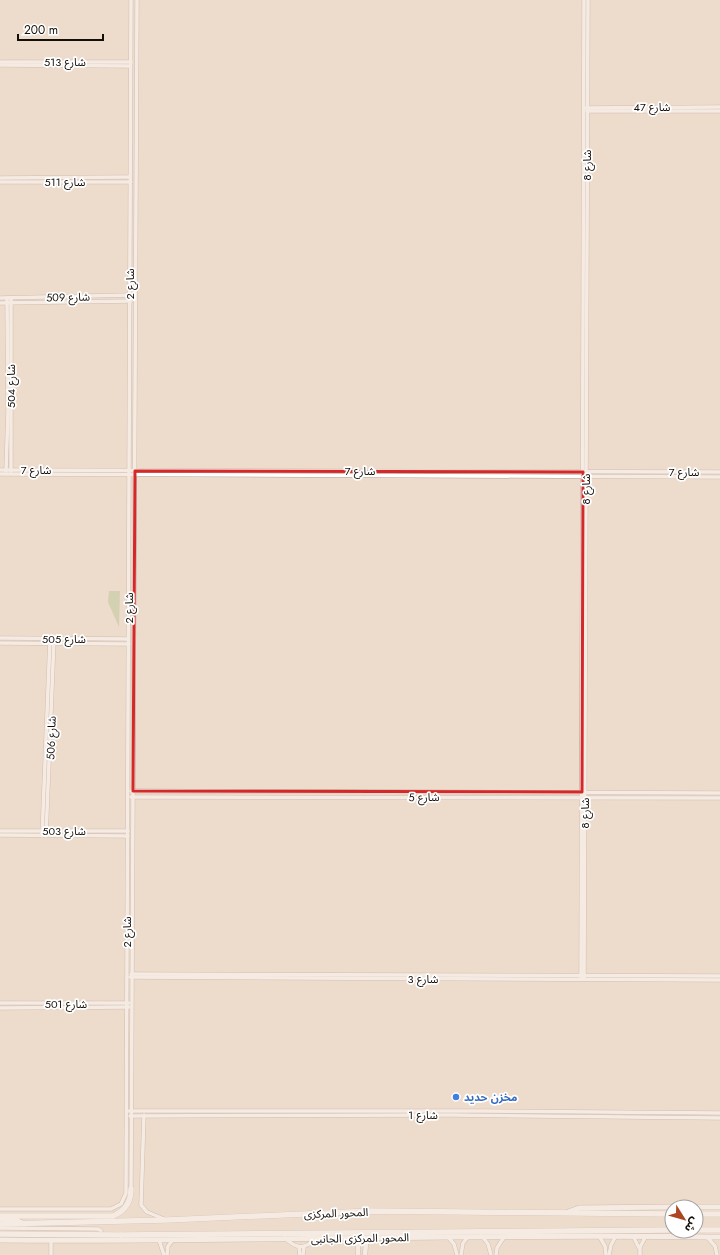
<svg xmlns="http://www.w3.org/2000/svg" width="720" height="1255" font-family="Jost,'Noto Sans Arabic',sans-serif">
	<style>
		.green { fill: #b6c592 }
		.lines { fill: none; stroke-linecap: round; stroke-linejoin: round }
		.minor-casing { stroke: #ae9d8f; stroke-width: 4.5 }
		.tertiary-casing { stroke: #ae9d8f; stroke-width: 5.5 }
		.secondary-casing { stroke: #ae9d8f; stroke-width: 6 }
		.trunk-casing { stroke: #ae9d8f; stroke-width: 6 }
		.minor { stroke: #fff; stroke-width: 3.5 }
		.tertiary { stroke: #fff; stroke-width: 4.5 }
		.secondary { stroke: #fff; stroke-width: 5 }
		.trunk { stroke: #fff; stroke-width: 5.5 }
		.trunk-bridge-casing { stroke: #ae9d8f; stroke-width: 6; stroke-linecap: butt }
		.trunk-bridge { stroke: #fff; stroke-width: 5.5 }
		.marked { fill: none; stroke: #d62828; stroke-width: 3; stroke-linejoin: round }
		.shop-dot { fill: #3f7fe0; stroke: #fff; stroke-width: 1.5 }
		.labels { text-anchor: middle; stroke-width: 3.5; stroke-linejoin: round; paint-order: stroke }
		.street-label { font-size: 11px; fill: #140e09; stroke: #fff }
		.shop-label { font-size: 11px; font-weight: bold; fill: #366cbe; stroke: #fff; text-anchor: start }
	</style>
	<rect width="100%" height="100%" fill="#eddbcc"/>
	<polygon class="green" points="109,591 120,591 119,627 108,602"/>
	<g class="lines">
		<defs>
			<g id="minor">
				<polyline points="0,62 131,62"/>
				<polyline points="0,65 130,66"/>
				<polyline points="585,108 720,107"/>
				<polyline points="587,111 720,111"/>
				<polyline points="0,178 130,177"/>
				<polyline points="0,182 131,182"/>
				<polyline points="0,298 131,295"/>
				<polyline points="0,303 131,301"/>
				<polyline points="0,470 720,472"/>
				<polyline points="6,471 8,411 7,298"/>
				<polyline points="11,471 11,298"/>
				<polyline points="0,474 720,477"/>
				<polyline points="0,638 128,639"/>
				<polyline points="0,643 129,644"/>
				<polyline points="131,791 720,793"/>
				<polyline points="131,797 720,798"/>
				<polyline points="0,831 128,831"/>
				<polyline points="0,835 128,836"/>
				<polyline points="42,836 50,640"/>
				<polyline points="46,836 54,639"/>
				<polyline points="131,974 720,976"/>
				<polyline points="130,977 720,980"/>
				<polyline points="581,979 584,0"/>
				<polyline points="584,979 588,0"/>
				<polyline points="0,1003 129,1003"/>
				<polyline points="0,1008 129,1007"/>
				<polyline points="129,1111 483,1111 720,1113"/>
				<polyline points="144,1115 141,1205 147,1212 164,1219"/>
				<polyline points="130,1116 451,1115 720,1118"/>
				<polyline points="131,1189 137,0"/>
				<polyline points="0,1209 111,1209 121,1204 126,1193 131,0"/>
				<polyline points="0,1228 98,1229 101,1231 102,1236"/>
				<polyline points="482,1236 488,1244 491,1255"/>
				<polyline points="599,1236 605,1246 606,1255"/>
				<polyline points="633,1236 639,1248"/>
				<polyline points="448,1237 454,1244 457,1255"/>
				<polyline points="707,1237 715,1246 717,1255"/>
				<path d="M285 1238C296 1249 305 1250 316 1238"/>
				<polyline points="51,1240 51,1255"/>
				<polyline points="159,1240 164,1255"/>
				<polyline points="299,1247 300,1255"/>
				<polyline points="167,1255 168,1246 173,1240"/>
				<polyline points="303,1255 304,1247"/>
				<polyline points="461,1255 463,1243 468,1237"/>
				<polyline points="496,1255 497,1248 504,1237"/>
				<polyline points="609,1255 611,1245 616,1236"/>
				<polyline points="640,1255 640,1247 646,1236"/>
			</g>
			<g id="tertiary">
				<polyline points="352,1238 358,1245 358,1255"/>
				<polyline points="365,1255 366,1243 369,1238"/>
			</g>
			<g id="secondary">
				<polyline points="696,1207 720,1207"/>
				<polyline points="568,1212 579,1208 672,1207"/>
				<polyline points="0,1219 16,1220 24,1224"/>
				<path d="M0 1240C240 1242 480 1233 720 1237"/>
			</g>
			<g id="trunk">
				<polyline points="696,1214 720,1214"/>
				<path d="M0 1216H113C125 1211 131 1202 131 1189"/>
				<polyline points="0,1224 167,1220 371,1211 672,1214"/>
				<polyline points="696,1230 720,1230"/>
				<polyline points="120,1235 672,1230"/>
			</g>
		</defs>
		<use href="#minor" class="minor-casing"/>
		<use href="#tertiary" class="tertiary-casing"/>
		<use href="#secondary" class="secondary-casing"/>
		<use href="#trunk" class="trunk-casing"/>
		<use href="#minor" class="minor"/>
		<use href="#tertiary" class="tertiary"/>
		<use href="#secondary" class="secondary"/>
		<use href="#trunk" class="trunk"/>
		<defs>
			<polyline id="trunk-bridge" points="0,1234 120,1235"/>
		</defs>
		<use href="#trunk-bridge" class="trunk-bridge-casing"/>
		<use href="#trunk-bridge" class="trunk-bridge"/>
	</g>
	<path d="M0 0H720V1255H0ZM135 471 583 472 582 792 133 791Z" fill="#eddbcc" fill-opacity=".55" fill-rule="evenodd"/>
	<path class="marked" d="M135 471 583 472 582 792 133 791Z"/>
	<circle class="shop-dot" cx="456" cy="1097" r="4"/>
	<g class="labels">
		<g class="street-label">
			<text x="65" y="66">شارع 513</text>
			<text x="652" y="111">شارع 47</text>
			<text transform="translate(587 165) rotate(-90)" y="4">شارع 8</text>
			<text x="65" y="186">شارع 511</text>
			<text transform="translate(130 284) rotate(-90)" y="4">شارع 2</text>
			<text transform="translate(68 297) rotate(-1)" y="4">شارع 509</text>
			<text transform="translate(11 386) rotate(-90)" y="4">شارع 504</text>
			<text x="36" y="474">شارع 7</text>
			<text x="360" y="475">شارع 7</text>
			<text x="684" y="476">شارع 7</text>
			<text transform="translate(586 489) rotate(-90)" y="4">شارع 8</text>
			<text transform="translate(129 608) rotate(-90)" y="4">شارع 2</text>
			<text x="64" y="643">شارع 505</text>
			<text transform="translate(51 738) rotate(-88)" y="4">شارع 506</text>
			<text transform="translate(424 797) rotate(-1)" y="4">شارع 5</text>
			<text transform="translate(585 813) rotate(-90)" y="4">شارع 8</text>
			<text x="64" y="835">شارع 503</text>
			<text transform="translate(127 932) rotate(-90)" y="4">شارع 2</text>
			<text x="423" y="983">شارع 3</text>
			<text x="66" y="1008">شارع 501</text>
			<text x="423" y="1119">شارع 1</text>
			<text transform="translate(336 1213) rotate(-2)" y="4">المحور المركزى</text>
			<text transform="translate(360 1238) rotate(-1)" y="4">المحور المركزى الجانبى</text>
		</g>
		<g class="shop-label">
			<text x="464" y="1101">مخزن حديد</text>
		</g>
	</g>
	<g transform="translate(684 1219) rotate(127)"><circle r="19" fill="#ffffff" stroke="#a19f9d"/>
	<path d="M0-3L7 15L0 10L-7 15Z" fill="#ad4523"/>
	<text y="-6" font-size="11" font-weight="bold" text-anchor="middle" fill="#140e09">ش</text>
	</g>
	<path d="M18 34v6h85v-6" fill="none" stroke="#140e09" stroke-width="2"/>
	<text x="24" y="34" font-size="12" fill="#140e09" stroke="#ffffff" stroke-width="3" paint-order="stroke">200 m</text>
</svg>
